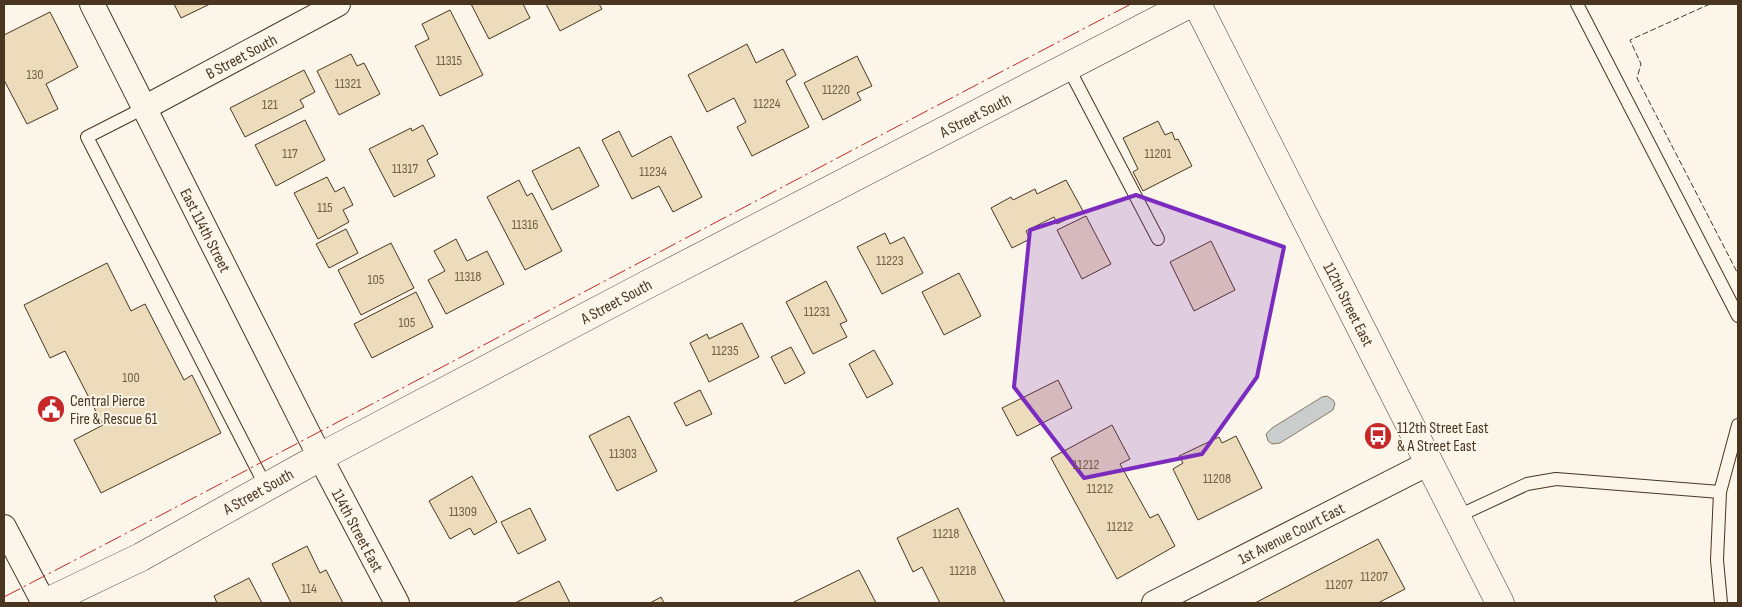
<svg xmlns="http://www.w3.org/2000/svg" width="1742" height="607" font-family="'Sofia Sans Condensed',sans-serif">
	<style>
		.water { fill: #c9cecd; stroke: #887966 }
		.building { fill: #ecdcbc; stroke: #4a3520 }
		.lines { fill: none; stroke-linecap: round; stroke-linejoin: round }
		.service-casing { stroke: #4a3520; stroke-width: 14 }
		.minor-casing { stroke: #4a3520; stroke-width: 26 }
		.tertiary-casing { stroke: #4a3520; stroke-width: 29 }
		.secondary-casing { stroke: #4a3520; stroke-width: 29 }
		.service { stroke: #fbf6e9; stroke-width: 12 }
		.minor { stroke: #fbf6e9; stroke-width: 24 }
		.tertiary { stroke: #fbf6e9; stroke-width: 28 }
		.secondary { stroke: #fbf6e9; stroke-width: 28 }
		.fence { stroke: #4a3520; stroke-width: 1; stroke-dasharray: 6 2.5; stroke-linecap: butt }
		.power { stroke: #c62828; stroke-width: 1; stroke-dasharray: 18 4 2.5 4; stroke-linecap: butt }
		.marked { fill: #7b2cbf; fill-opacity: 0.2; stroke: #7b2cbf; stroke-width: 4; stroke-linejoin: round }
		.labels { text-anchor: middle; stroke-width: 4; stroke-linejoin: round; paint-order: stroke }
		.number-label { font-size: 14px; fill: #725f47 }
		.street-label { font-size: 16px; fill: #4a3520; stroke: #fbf6e9 }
		.poi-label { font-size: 16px; fill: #4a3520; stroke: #fbf6e9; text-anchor: start }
	</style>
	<rect width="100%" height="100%" fill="#fbf6e9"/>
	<polygon class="water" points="1327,396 1333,400 1335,404 1333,410 1280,443 1272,444 1268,441 1266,434 1272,428 1322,397"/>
	<g class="building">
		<polygon points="174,4 210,4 181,18"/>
		<polygon points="471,4 523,4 530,18 489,39"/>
		<polygon points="546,4 599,4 602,9 560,31"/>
		<polygon points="450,10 483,75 440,96 415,46 429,39 422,24"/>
		<polygon points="50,12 78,67 46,84 58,109 27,124 4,80 4,35"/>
		<polygon points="747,44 756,63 783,49 796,75 786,81 809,127 752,156 737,127 746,122 734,98 707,112 688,75"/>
		<polygon points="351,54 357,66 364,63 380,94 339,115 317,71"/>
		<polygon points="857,56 872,86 857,93 861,100 823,120 804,83"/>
		<polygon points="304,70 315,92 300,100 304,107 245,137 230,108"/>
		<polygon points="305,120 325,160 276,186 255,145"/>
		<polygon points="1158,121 1165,135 1172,132 1175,140 1178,139 1192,166 1143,191 1133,172 1138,169 1123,138"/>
		<polygon points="423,125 438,154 427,160 435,176 394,197 369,149 411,128 412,131"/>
		<polygon points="619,131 632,157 671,136 702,197 673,212 659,186 632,199 602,140"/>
		<polygon points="579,147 599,186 552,210 532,171"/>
		<polygon points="327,177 335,192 344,187 353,205 343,210 349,222 318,239 294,193"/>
		<polygon points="519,180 527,196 532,193 562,251 525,270 487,197"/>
		<polygon points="1066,180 1083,211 1057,224 1054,217 1026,231 1030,239 1012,248 991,208 1011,197 1013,200 1035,189 1037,194"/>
		<polygon points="1086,216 1111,264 1082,279 1057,230"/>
		<polygon points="346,229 358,253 329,268 316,244"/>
		<polygon points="885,233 890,244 904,237 923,273 882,294 857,247"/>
		<polygon points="456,239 467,261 487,251 504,284 446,314 428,280 445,271 434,251"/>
		<polygon points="1211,241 1235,290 1194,311 1170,262"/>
		<polygon points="391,243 414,288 361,315 338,270"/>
		<polygon points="107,263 131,311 145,304 184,380 192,375 221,433 101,493 74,440 103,425 65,351 50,358 24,305"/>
		<polygon points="959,273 981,316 944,335 922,292"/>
		<polygon points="826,281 847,321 840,324 847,337 813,354 786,302"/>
		<polygon points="416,292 433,327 372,358 354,324"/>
		<polygon points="742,323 759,357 709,382 690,343 707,334 709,339"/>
		<polygon points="791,347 805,373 785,384 771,357"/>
		<polygon points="874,350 893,384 867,398 849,364"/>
		<polygon points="1058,380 1072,408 1017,436 1002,408"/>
		<polygon points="700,390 712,414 686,426 674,403"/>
		<polygon points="629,416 657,471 617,491 589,436"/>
		<polygon points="1112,425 1130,459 1120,464 1150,518 1158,514 1175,546 1117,579 1051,458"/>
		<polygon points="1236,436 1262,488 1198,520 1173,469 1183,463 1179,456 1219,437 1222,443"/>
		<polygon points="472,476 497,522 474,535 470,528 450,539 429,501"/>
		<polygon points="530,508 546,540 518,554 501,522"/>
		<polygon points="958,508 1005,603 940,603 922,567 913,572 897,538"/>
		<polygon points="1378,539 1405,589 1378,603 1255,603"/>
		<polygon points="307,546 320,573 326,570 343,603 291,603 272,564"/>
		<polygon points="859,570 876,603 792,603"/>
		<polygon points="249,578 262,603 217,603 214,596"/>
		<polygon points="559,581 570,603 515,603"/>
		<polygon points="661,597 664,603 650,603"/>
	</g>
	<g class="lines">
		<defs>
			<g id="service">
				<polyline points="1577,4 1738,316"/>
				<polyline points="1068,67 1158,239"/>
				<polyline points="144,108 87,137 266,487"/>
				<polyline points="1456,517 1527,484 1556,479 1720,492"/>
				<polyline points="1721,603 1717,560 1720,492 1738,425"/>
			</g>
			<g id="minor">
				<polyline points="92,4 320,457 397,603"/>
				<polyline points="144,108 338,4"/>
				<polyline points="4,527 44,603"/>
				<polyline points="1154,603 1429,463"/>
			</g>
			<polyline id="tertiary" points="45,603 141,557 320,457 650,283 1189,4"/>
			<polyline id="secondary" points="1197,4 1500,603"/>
		</defs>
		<use href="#service" class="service-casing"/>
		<use href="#minor" class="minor-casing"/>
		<use href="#tertiary" class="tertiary-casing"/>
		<use href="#secondary" class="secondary-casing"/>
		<use href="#service" class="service"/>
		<use href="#minor" class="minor"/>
		<use href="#tertiary" class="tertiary"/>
		<use href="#secondary" class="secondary"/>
		<polyline class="fence" points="1710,4 1630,40 1641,64 1637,78 1738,274"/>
		<path class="power" d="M4 597C381 401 755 200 1131 4"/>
	</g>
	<path class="marked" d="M1136 195 1284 247 1257 377 1202 454 1084 478 1014 387 1030 230Z"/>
	<defs>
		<symbol id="civic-disc" viewBox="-11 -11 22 22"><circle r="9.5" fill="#c62828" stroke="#fbf6e9"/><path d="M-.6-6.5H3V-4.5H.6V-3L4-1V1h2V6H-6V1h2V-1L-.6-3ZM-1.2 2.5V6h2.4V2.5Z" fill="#fff"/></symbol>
		<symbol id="bus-disc" viewBox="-11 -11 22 22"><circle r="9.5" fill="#c62828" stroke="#fbf6e9"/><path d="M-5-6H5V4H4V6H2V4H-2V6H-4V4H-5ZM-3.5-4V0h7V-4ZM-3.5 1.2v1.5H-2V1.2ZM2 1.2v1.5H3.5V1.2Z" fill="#fff"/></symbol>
	</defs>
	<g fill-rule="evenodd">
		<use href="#civic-disc" x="35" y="393" width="32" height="32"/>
		<use href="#bus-disc" x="1362" y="420" width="32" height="32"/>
	</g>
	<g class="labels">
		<g class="number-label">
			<text x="449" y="65">11315</text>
			<text x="35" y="79">130</text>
			<text x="348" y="88">11321</text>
			<text x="836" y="94">11220</text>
			<text x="767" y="108">11224</text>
			<text x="270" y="109">121</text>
			<text x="290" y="158">117</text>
			<text x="1158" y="158">11201</text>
			<text x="405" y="173">11317</text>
			<text x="653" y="176">11234</text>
			<text x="325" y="212">115</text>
			<text x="525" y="229">11316</text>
			<text x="890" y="265">11223</text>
			<text x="468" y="281">11318</text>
			<text x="376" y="284">105</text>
			<text x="817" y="316">11231</text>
			<text x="407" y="327">105</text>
			<text x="725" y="355">11235</text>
			<text x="131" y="382">100</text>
			<text x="623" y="458">11303</text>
			<text x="1086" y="469">11212</text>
			<text x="1217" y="483">11208</text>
			<text x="1100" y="493">11212</text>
			<text x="463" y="516">11309</text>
			<text x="1120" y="531">11212</text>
			<text x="946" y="538">11218</text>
			<text x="963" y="575">11218</text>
			<text x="1374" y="581">11207</text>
			<text x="1339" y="589">11207</text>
			<text x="309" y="593">114</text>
		</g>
		<g class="street-label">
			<text transform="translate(241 56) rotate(-28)" y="6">B Street South</text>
			<text transform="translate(975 115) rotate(-27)" y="6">A Street South</text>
			<text transform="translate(206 230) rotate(63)" y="6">East 114th Street</text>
			<text transform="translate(616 301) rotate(-28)" y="6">A Street South</text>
			<text transform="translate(1349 304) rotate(63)" y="6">112th Street East</text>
			<text transform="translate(258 491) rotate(-29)" y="6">A Street South</text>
			<text transform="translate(358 530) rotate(62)" y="6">114th Street East</text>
			<text transform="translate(1291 533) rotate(-27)" y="6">1st Avenue Court East</text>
		</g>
		<g class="poi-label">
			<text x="70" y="406">Central Pierce<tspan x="70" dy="18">Fire &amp; Rescue 61</tspan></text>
			<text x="1397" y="433">112th Street East<tspan x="1397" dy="18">&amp; A Street East</tspan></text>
		</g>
	</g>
	<rect width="1742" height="607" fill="none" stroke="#4a3520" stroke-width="10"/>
</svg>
